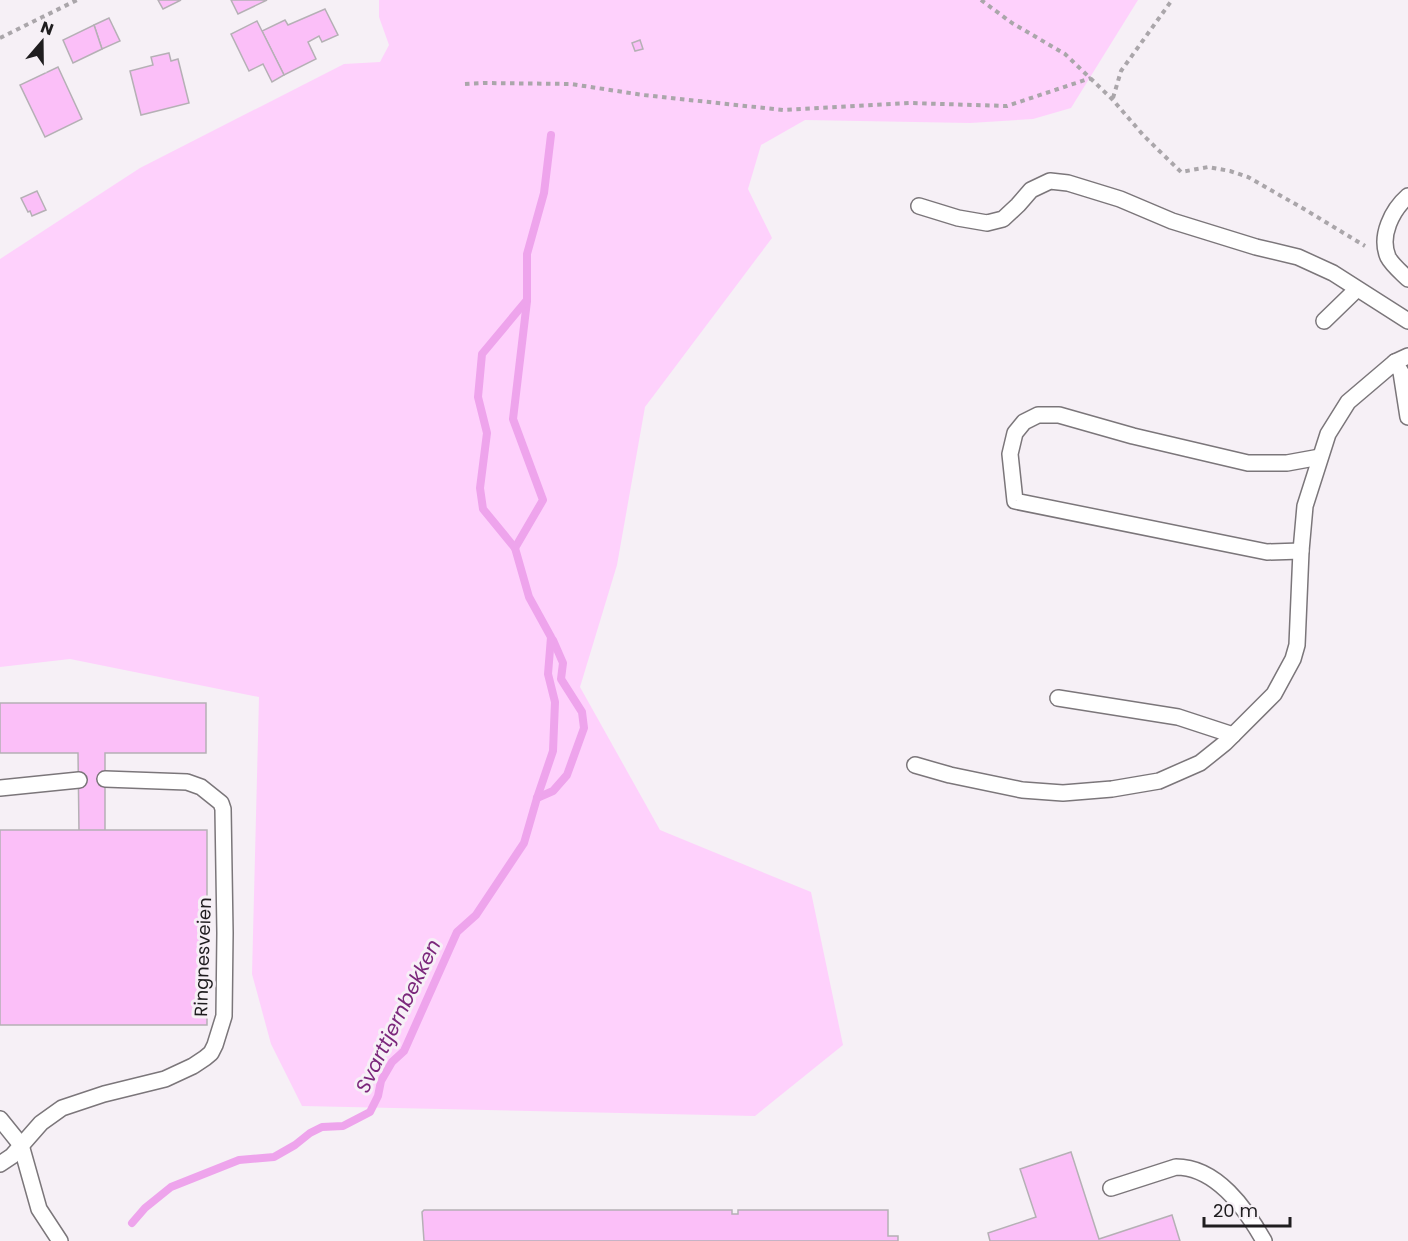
<svg xmlns="http://www.w3.org/2000/svg" width="1408" height="1241" font-family="Poppins,sans-serif">
	<style>
		.green { fill: #fed1fc }
		.lines { fill: none; stroke-linecap: round; stroke-linejoin: round }
		.stream { stroke: #eea4ec; stroke-width: 8 }
		.building { fill: #fbbff8; stroke: #b5b0b5; stroke-width: 1.5 }
		.service-casing { stroke: #7b767a; stroke-width: 18 }
		.path { stroke: #aaa6aa; stroke-width: 4; stroke-dasharray: 4.5 4.5; stroke-linecap: butt }
		.service { stroke: #fff; stroke-width: 15 }
		.labels { text-anchor: middle; stroke-width: 6; stroke-linejoin: round; paint-order: stroke }
		.street-label { font-size: 18px; fill: #1f1d1f; stroke: #f6f0f6 }
		.water-label { font-size: 20px; font-style: italic; fill: #7b277b; stroke: #f6f0f6 }
	</style>
	<rect width="100%" height="100%" fill="#f6f0f6"/>
	<polygon class="green" points="379,0 1138,0 1071,108 1033,119 970,123 805,120 761,145 748,189 772,238 645,407 617,565 580,687 660,830 811,892 843,1045 755,1116 302,1106 271,1044 252,974 259,697 70,659 0,667 0,259 140,168 344,64 380,62 389,45 379,17"/>
	<g class="lines">
		<g class="stream">
			<polyline points="515,548 543,500 513,419 527,301"/>
			<polyline points="537,798 553,791 567,775 584,728 582,712 561,679 563,663 553,640"/>
			<polyline points="132,1223 145,1208 171,1187 239,1160 274,1157 295,1145 310,1133 322,1127 343,1126 370,1112 378,1096 381,1081 392,1062 404,1051 457,932 476,915 524,843 537,798 553,751 555,702 548,674 551,637 529,597 515,548 483,509 480,488 487,433 478,397 482,354 527,300 527,254 544,193 551,135"/>
		</g>
	</g>
	<g class="building">
		<polygon points="158,0 181,0 163,9"/>
		<polygon points="231,0 267,0 238,14"/>
		<polygon points="325,9 338,35 322,42 319,36 308,42 316,59 284,75 262,31 285,20 288,25"/>
		<polygon points="109,18 120,41 102,49 94,25"/>
		<polygon points="257,21 284,75 272,82 263,64 249,71 231,34"/>
		<polygon points="94,25 102,49 73,63 63,40"/>
		<polygon points="640,40 643,49 635,51 632,43"/>
		<polygon points="169,53 171,61 178,59 189,103 141,115 130,71 153,65 151,57"/>
		<polygon points="58,67 82,119 45,137 20,85"/>
		<polygon points="37,191 46,210 32,216 30,211 28,212 21,198"/>
		<polygon points="0,703 206,703 206,753 105,753 105,831 79,831 78,753 0,753"/>
		<rect x="0" y="830" width="207" height="195"/>
		<polygon points="1071,1152 1099,1239 1172,1215 1180,1241 990,1241 988,1233 1036,1217 1020,1169"/>
		<polygon points="424,1210 732,1210 732,1214 738,1214 738,1210 888,1210 888,1236 898,1236 898,1241 424,1241 422,1212"/>
	</g>
	<g class="lines">
		<defs>
			<g id="service">
				<path d="M1408 196C1392 210 1379 236 1388 257 1392 265 1402 273 1408 279"/>
				<polyline points="919,206 958,218 987,223 1003,219 1018,205 1031,190 1050,181 1068,183 1120,199 1172,221 1256,247 1298,257 1333,273 1408,321"/>
				<polyline points="1324,321 1357,289"/>
				<polyline points="1395,362 1401,372 1408,417"/>
				<polyline points="1301,551 1267,552 1015,501 1010,454 1015,433 1024,422 1038,415 1059,415 1133,436 1248,463 1287,463 1320,457"/>
				<polyline points="1058,698 1178,717 1233,735"/>
				<polyline points="915,765 950,775 1022,790 1063,793 1112,789 1159,781 1200,763 1225,743 1274,694 1293,659 1297,645 1301,551 1305,506 1328,434 1348,402 1395,362 1408,356"/>
				<polyline points="0,788 79,780"/>
				<polyline points="0,1119 21,1145 39,1209 60,1241"/>
				<polyline points="0,1164 12,1156 41,1123 62,1108 104,1094 165,1079 193,1066 205,1058 211,1053 215,1045 224,1016 225,933 223,809 221,803 201,787 187,782 105,779"/>
				<path d="M1111 1188 1176 1167C1217 1167 1246 1209 1264 1241"/>
			</g>
		</defs>
		<use href="#service" class="service-casing"/>
		<g class="path">
			<polyline points="981,0 1012,23 1065,54 1112,99 1144,136 1181,172 1208,167 1230,171 1248,177 1304,209 1365,246"/>
			<polyline points="0,38 77,0"/>
			<polyline points="465,84 484,83 571,84 643,95 783,110 910,103 1007,106 1091,78"/>
			<polyline points="1113,98 1121,71 1172,0"/>
		</g>
		<use href="#service" class="service"/>
	</g>
	<g class="labels">
		<g class="street-label">
			<text transform="translate(203 957) rotate(-88)" y="6">Ringnesveien</text>
		</g>
		<g class="water-label">
			<text transform="translate(398 1016) rotate(-64)" y="7">Svarttjernbekken</text>
		</g>
	</g>
	<g transform="translate(42 42) rotate(20)" stroke="#f6f0f6" stroke-width="4.5" paint-order="stroke">
	<path d="M0-4.5L10 22L0 15L-10 22Z" fill="#1f1d1f"/>
	<text y="-9" font-size="16" font-weight="bold" text-anchor="middle" fill="#1f1d1f">N</text>
	</g>
	<path d="M1204 1217v9h86v-9" fill="none" stroke="#1f1d1f" stroke-width="3"/>
	<text x="1213" y="1217" font-size="18" fill="#1f1d1f" stroke="#f6f0f6" stroke-width="4.5" paint-order="stroke">20 m</text>
</svg>
